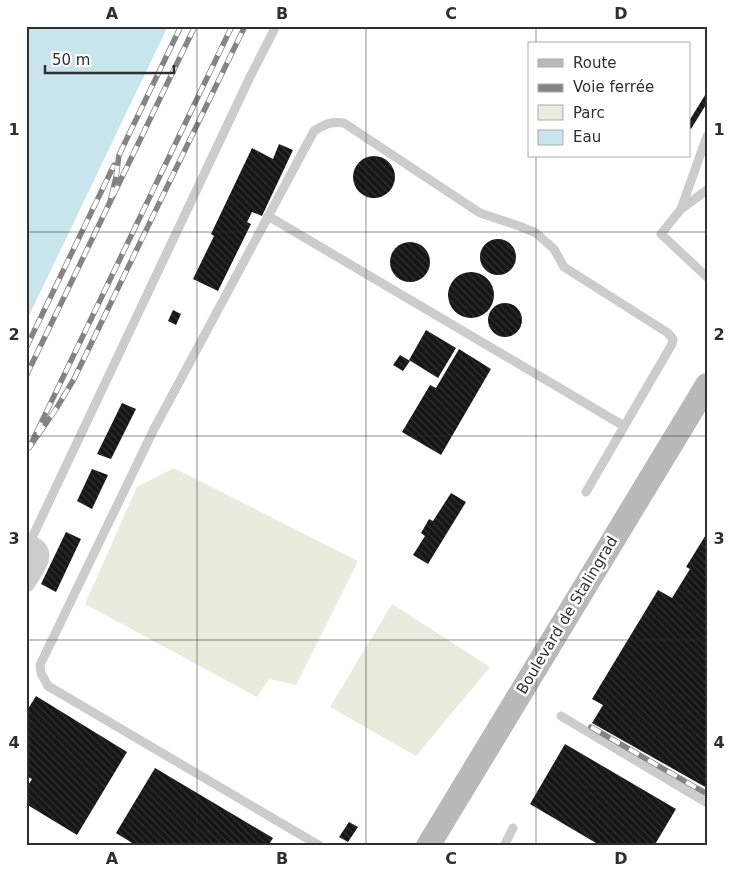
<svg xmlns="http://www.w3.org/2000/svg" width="733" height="872" font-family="'DejaVu Sans',sans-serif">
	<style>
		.green { fill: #e8ecdc }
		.water { fill: #c8e5ed }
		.building { fill: url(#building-back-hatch) }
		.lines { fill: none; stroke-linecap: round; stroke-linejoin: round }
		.service { stroke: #ccc; stroke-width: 9 }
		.tertiary { stroke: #ccc; stroke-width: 20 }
		.secondary { stroke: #b9b9b9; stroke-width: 24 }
		.rail-casing { stroke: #848484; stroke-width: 5.5 }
		.rail { stroke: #fff; stroke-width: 4; stroke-dasharray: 11; stroke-linecap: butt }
		.grid { fill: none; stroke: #2f2f2f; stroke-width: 1; stroke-opacity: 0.55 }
		.labels { text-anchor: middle; stroke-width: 5; stroke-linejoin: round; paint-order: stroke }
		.street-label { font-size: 15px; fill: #2f2f2f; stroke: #fff }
		.neatline { fill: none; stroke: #2f2f2f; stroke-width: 2 }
		.grid-label { font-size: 16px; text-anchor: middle; font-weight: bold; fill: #2f2f2f }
	</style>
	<defs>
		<pattern id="building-back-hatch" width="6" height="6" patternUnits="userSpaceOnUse" patternTransform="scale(1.25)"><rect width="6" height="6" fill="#161616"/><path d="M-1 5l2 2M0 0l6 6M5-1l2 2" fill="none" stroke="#303030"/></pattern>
	</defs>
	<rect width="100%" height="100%" fill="#fff"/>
	<g class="green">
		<polygon points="174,468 358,561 296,685 269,679 257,697 85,604 137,487"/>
		<polygon points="392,604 490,667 416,756 330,707"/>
	</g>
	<polygon class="water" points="26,26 168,26 26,322"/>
	<g class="building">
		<polygon points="707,92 707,103 691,129 689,128 689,121"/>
		<polygon points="279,144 293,150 262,216 252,212 247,222 251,224 218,291 193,279 214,236 211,234 252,148 273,159"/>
		<circle cx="374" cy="177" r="21"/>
		<circle cx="498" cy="257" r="18"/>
		<circle cx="410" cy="262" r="20"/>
		<circle cx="471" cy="295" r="23"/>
		<circle cx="505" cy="320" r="17"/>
		<polygon points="173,310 181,314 176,325 168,321"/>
		<polygon points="426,330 456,348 438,378 409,360"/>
		<polygon points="459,349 491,369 441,455 402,432 430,385 436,388"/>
		<polygon points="400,355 410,361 403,371 393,365"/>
		<polygon points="122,403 136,409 111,459 97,454"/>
		<polygon points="92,469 108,475 92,509 77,501"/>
		<polygon points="451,493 466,502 428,564 413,555 425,536 421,533 429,519 433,521"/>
		<polygon points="66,532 81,539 56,592 41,584"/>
		<polygon points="707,533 707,788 592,723 603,705 592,699 658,590 672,598 690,569 686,567"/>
		<polygon points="36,696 127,752 77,835 26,804 26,788 32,779 26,776 26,712"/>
		<polygon points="565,744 676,809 654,846 601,846 530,804"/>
		<polygon points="155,768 273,838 268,846 137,846 116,833"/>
		<polygon points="349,822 358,827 348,842 339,837"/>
	</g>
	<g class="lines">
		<g class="service">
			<polyline points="707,190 681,209 661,234 707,277"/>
			<polyline points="681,209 707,136"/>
			<polyline points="268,216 624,426"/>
			<polyline points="29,544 250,77 276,26"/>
			<polyline points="561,716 707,803"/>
			<path d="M320 846 48 686 41 673 40 665 154 429 314 131C325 124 331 121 344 123L480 213 519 226 536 233 554 249 564 267 668 333 673 339 672 344 586 492"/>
			<polyline points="504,846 513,828"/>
		</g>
		<path class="tertiary" d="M26 544C51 551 35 567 26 582"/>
		<polyline class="secondary" points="428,846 707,385"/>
		<defs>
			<g id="rail">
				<polyline points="181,26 119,155 116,177 110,202 195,26"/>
				<polyline points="232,26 29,448 56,409 74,379 245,26"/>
				<polyline points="26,348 114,165"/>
				<polyline points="26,376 110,202"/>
				<polyline points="591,727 707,794"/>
			</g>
		</defs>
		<use href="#rail" class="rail-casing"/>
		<use href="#rail" class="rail"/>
	</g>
	<path class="grid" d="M197 26V846M366 26V846M536 26V44M536 156V846M26 232H707M26 436H707M26 640H707"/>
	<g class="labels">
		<g class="street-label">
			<text transform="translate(567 615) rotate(-59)" y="5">Boulevard de Stalingrad</text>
		</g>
	</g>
	<rect width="733" height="872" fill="none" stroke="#ffffff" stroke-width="55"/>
	<rect x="528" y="42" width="162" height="115" fill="#ffffff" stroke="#acacac"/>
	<rect x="538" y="59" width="25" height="8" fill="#b9b9b9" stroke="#acacac"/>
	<text x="573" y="68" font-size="15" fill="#2f2f2f">Route</text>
	<rect x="538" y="84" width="25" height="8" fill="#848484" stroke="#acacac"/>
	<text x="573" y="92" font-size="15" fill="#2f2f2f">Voie ferrée</text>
	<rect x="538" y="105" width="25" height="15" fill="#e8ecdc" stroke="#acacac"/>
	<text x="573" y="118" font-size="15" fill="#2f2f2f">Parc</text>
	<rect x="538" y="130" width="25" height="15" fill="#c8e5ed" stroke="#acacac"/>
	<text x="573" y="142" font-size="15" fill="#2f2f2f">Eau</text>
	<path d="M45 65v8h129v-8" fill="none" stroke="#2f2f2f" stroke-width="2.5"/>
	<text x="52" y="65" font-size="15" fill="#2f2f2f" stroke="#ffffff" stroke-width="4" paint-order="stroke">50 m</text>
	<rect x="28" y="28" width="678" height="816" class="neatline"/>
	<g class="grid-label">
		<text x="112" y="19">A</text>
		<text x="282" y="19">B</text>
		<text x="451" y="19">C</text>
		<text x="621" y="19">D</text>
		<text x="14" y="135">1</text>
		<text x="719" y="135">1</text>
		<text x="14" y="340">2</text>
		<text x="719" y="340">2</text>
		<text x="14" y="544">3</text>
		<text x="719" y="544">3</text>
		<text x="14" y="748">4</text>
		<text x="719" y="748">4</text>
		<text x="112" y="864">A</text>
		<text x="282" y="864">B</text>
		<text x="451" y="864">C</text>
		<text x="621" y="864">D</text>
	</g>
</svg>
